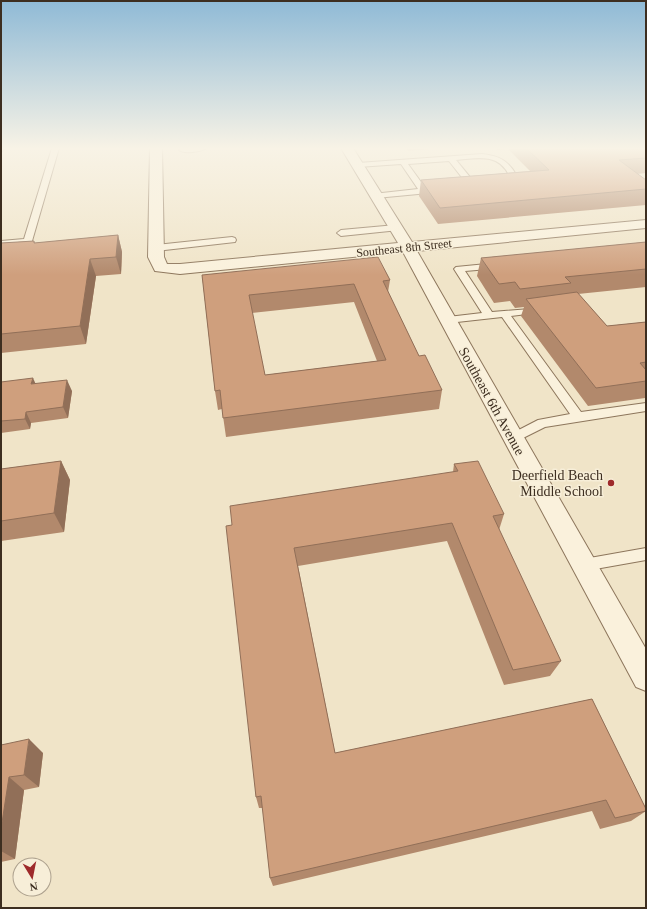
<svg xmlns="http://www.w3.org/2000/svg" width="647" height="909" font-family="'Times New Roman',serif">
	<style>
		.lines { fill: none; stroke-linecap: round; stroke-linejoin: round }
		.service-casing { stroke: #8d765c; stroke-width: 2 }
		.minor-casing { stroke: #8d765c; stroke-width: 2 }
		.service { fill: #faf1dc; fill-rule: evenodd }
		.minor { fill: #faf1dc; fill-rule: evenodd }
		.wall { fill: #b2896c; fill-rule: evenodd }
		.shaded-wall { fill: #916f58 }
		.building { fill: #cf9f7d; stroke: #916f58; fill-rule: evenodd }
		.poi-dot { fill: #9e2a2b; stroke: #f7eed8; stroke-width: 1.5 }
		.labels { text-anchor: middle; stroke-width: 3; stroke-linejoin: round; paint-order: stroke }
		.far-street-label { font-size: 12px; fill: #3d2e20; stroke: #f7eed8 }
		.street-label { font-size: 14px; fill: #3d2e20; stroke: #f7eed8 }
		.poi-label { font-size: 14px; fill: #3d2e20; stroke: #f7eed8; text-anchor: end }
	</style>
	<rect width="100%" height="100%" fill="#f0e4c8"/>
	<g class="lines">
		<defs>
			<g id="service">
				<polygon points="1,148 5,148 1,152"/>
				<polygon points="52,148 59,148 32,241 28,244 1,247 1,241 24,239"/>
				<path d="M206 148C201 152 184 154 179 150L181 148Z"/>
				<path d="M482 154C499 156 508 160 517 176L505 186H499V182L509 175C498 153 478 158 456 160L478 187 474 189H471L449 161 408 164 426 189 439 188V192L376 198 372 196 373 194 418 189 401 164 358 167 354 165 358 163Z"/>
				<polygon points="396,225 399,226 400,228 399,230 341,236 337,233 341,230"/>
				<polygon points="232,237 235,238 236,240 235,242 156,251 152,248 156,245"/>
				<polygon points="497,263 502,266 500,268 465,271 492,312 543,308 544,310 543,312 511,316 581,412 646,403 646,411 545,427 513,443 509,441 507,438 509,435 538,420 570,414 502,317 448,323 443,320 448,317 482,313 454,269 456,267"/>
				<polygon points="646,548 646,560 584,571 579,570 576,565 579,560 584,559"/>
			</g>
			<polygon id="minor" points="150,148 162,148 164,257 167,264 180,264 398,243 341,148 353,148 412,242 646,220 646,228 417,251 646,649 646,691 636,687 403,252 180,274 155,271 148,257"/>
		</defs>
		<use href="#service" class="service-casing"/>
		<use href="#minor" class="minor-casing"/>
		<use href="#service" class="service"/>
		<use href="#minor" class="minor"/>
	</g>
	<g class="wall">
		<polygon points="406,148 444,148 408,151"/>
		<polygon points="496,148 646,148 646,173 637,174 646,180 646,205 438,224 419,196 421,180 530,171 508,149 497,150"/>
		<polygon points="118,235 122,252 121,274 96,276 86,344 1,353 1,243 34,241 35,243"/>
		<polygon points="646,242 646,287 578,294 607,326 646,322 646,396 645,398 588,406 521,316 524,307 515,308 510,301 494,303 477,276 481,258"/>
		<path d="M202 275 390 280 388 292 419 356 442 390 439 409 226 437 222 409 218 410 215 391ZM354 302 377 361 265 375 252 313Z"/>
		<polygon points="1,382 35,384 72,391 68,418 31,423 30,429 1,433"/>
		<polygon points="61,461 70,480 64,532 1,541 1,469"/>
		<polygon points="454,464 504,514 499,530 561,661 550,676 504,685 447,541 298,566 335,753 592,699 646,809 646,811 631,821 600,829 592,811 273,886 270,878 263,808 259,808 256,797 232,525 453,472"/>
		<polygon points="1,745 43,753 39,787 24,790 15,859 1,862"/>
	</g>
	<g class="shaded-wall">
		<polygon points="118,235 122,252 121,274 116,257"/>
		<polygon points="90,259 96,276 86,344 80,326"/>
		<polygon points="33,378 38,389 31,384"/>
		<polygon points="67,380 72,391 68,418 63,407"/>
		<polygon points="26,412 31,423 30,429 25,419"/>
		<polygon points="61,461 70,480 64,532 54,513"/>
		<polygon points="29,739 43,753 39,787 24,775"/>
		<polygon points="9,777 24,790 15,859 1,851 1,829"/>
	</g>
	<g class="building">
		<polygon points="526,148 646,148 646,158 619,160 646,180 646,189 440,208 421,180 549,170"/>
		<polygon points="118,235 116,257 90,259 80,326 1,334 1,243 34,241 34,243"/>
		<polygon points="646,242 646,269 565,277 571,283 520,289 515,282 499,284 481,258"/>
		<path d="M378 257 390 280 383 281 419 356 425 355 442 390 223 418 220 390 215 391 202 275ZM354 284 386 360 265 375 249 295Z"/>
		<polygon points="577,292 607,326 646,322 646,362 640,363 646,370 646,381 596,388 526,299"/>
		<polygon points="33,378 31,384 67,380 63,407 26,412 25,419 1,421 1,382"/>
		<polygon points="61,461 54,513 1,521 1,469"/>
		<polygon points="478,461 504,514 493,516 561,661 513,670 452,523 294,548 335,753 592,699 646,809 646,811 615,818 606,800 270,878 261,796 256,797 226,526 232,525 230,506 458,471 454,464"/>
		<polygon points="29,739 24,775 9,777 1,829 1,745"/>
	</g>
	<linearGradient id="sky" x2="0" y2="1"><stop stop-color="#8fbad6"/><stop offset="0.54" stop-color="#f8f3e6"/><stop offset="1" stop-color="#f8f3e6" stop-opacity="0"/></linearGradient>
	<rect width="647" height="275" fill="url(#sky)"/>
	<circle class="poi-dot" cx="611" cy="483" r="4"/>
	<g class="labels">
		<g class="far-street-label">
			<text transform="translate(404 248) rotate(-6)" y="4">Southeast 8th Street</text>
		</g>
		<g class="street-label">
			<text transform="translate(492 401) rotate(61)" y="5">Southeast 6th Avenue</text>
		</g>
		<g class="poi-label">
			<text x="603" y="480">Deerfield Beach<tspan x="603" dy="16">Middle School</tspan></text>
		</g>
	</g>
	<rect width="647" height="909" fill="none" stroke="#3d2e20" stroke-width="4"/>
	<g transform="translate(32 877) rotate(170)"><circle r="19" fill="#f7eed8" stroke="#ada18e"/>
	<path d="M0-3L7 15L0 10L-7 15Z" fill="#9e2a2b"/>
	<text y="-6" font-size="11" font-weight="bold" text-anchor="middle" fill="#3d2e20">N</text>
	</g>
</svg>
